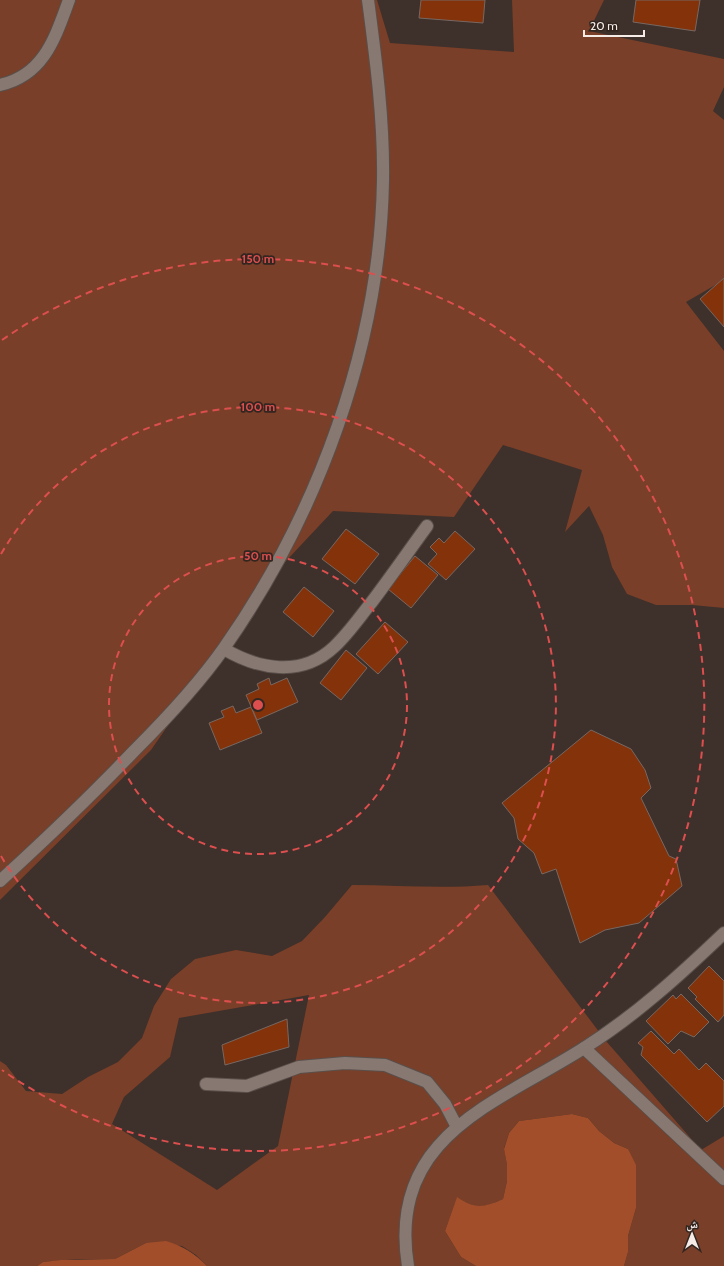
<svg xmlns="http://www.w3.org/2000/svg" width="724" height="1266" font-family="Cabin,'Noto Naskh Arabic',sans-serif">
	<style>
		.green { fill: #793f28; fill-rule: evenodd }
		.forest { fill: #a24e2b }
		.building { fill: #83320a; stroke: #776862 }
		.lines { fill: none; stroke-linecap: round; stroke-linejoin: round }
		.minor-casing { stroke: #5a4f4a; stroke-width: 14 }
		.minor { stroke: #887872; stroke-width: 12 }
		.ring { fill: none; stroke: #dc4f4e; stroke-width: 2; stroke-dasharray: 7 5 }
		.centre { fill: #dc4f4e; stroke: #332621; stroke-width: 2 }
		.ring-label { font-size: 12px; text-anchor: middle; font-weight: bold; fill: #dc4f4e; stroke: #332621; stroke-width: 3.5; stroke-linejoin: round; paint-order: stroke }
	</style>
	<rect width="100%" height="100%" fill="#3e302b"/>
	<g class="green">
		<polygon points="0,0 377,0 390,43 514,52 512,0 604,0 589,31 724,59 724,87 713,111 724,120 724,280 686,302 724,351 724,608 692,605 656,605 627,594 612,567 603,535 589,506 565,532 582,470 503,445 454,517 333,511 270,578 151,750 0,900"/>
		<path d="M352 885C397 885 442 889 488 885L606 1041 701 1150 724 1136V1266H624L628 1252V1236L636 1208 628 1149 614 1143 599 1131 588 1118 572 1114 519 1121 509 1133 504 1148 507 1165V1181L503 1199C480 1209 478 1209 457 1198L445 1231 461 1257 476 1266H207L196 1255 182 1246 146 1243 115 1259H77L43 1262 37 1266H0V1061L6 1065 26 1091 62 1094 88 1077 118 1062 142 1038 154 1006 171 979 195 959 236 950 272 956 302 941 325 917ZM309 995 278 1146 217 1190 112 1124 124 1097 170 1057 179 1018Z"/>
	</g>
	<g class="forest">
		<path d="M572 1114 588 1118 599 1131 614 1143 628 1149 636 1165V1208L628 1236V1252L624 1266H476L461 1257 445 1231 457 1197C475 1209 483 1208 503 1199L507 1181V1165L504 1149 509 1133 519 1121Z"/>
		<path d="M166 1241C183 1246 194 1253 207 1266H37L43 1262 61 1260 115 1259 146 1243Z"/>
	</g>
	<g class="building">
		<polygon points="421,0 485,0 483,23 419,18"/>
		<polygon points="636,0 700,0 695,31 633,22"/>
		<polygon points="724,278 724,327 700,299"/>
		<polygon points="346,529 379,554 355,584 322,559"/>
		<polygon points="455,531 475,549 446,580 428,564 437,554 430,547 439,538 444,543"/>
		<polygon points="415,556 438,575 411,608 388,589"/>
		<polygon points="304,587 334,611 313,637 283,612"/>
		<polygon points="385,622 408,642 378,674 356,654"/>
		<polygon points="346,650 367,668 341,700 320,683"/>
		<polygon points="269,678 271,685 287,678 298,702 257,720 246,695 259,689 257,684"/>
		<polygon points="233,706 236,713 251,707 262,733 220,750 209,723 224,717 221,711"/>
		<polygon points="591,730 631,749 645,770 651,788 641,798 669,856 676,859 682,886 639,923 605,930 580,943 556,869 542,874 534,853 518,839 514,818 502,803"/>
		<polygon points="709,966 724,981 724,1015 718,1022 695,999 697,997 688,988"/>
		<polygon points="681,994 709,1022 694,1037 681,1031 668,1044 646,1021 673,995 676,999"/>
		<polygon points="287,1019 289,1047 225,1065 222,1045"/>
		<polygon points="651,1031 674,1054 679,1049 699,1070 706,1063 724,1081 724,1106 707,1122 641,1055 643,1047 638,1043"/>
	</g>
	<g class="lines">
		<defs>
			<g id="minor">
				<path d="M0 85C44 75 55 38 69 0"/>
				<path d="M224 649C258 669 301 678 334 647 348 634 359 618 371 603 390 578 408 552 427 526"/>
				<path d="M0 881C46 839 91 796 134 751 166 719 198 685 224 648 318 514 380 346 383 181 384 121 376 60 368 0"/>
				<polyline points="584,1048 724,1179"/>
				<polyline points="206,1084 247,1086 299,1067 345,1063 385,1065 427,1082 445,1104 457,1127"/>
				<path d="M408 1266C387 1136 496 1104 584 1048 635 1016 680 975 724 933"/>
			</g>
		</defs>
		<use href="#minor" class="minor-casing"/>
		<use href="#minor" class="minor"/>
	</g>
	<g class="ring">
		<circle cx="258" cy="705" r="149"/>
		<path d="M1 554A298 298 0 1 1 1 856"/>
		<path d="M2 340A446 446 0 1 1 2 1070"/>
	</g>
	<circle cx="258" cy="705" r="6" class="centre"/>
	<g class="ring-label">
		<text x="258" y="263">150 m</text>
		<text x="258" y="411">100 m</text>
		<text x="258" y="560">50 m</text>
	</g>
	<g transform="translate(692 1234)" stroke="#332621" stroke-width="3" paint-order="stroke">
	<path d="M0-3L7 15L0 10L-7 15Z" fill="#f5ece8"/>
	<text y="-6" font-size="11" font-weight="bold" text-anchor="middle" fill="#f5ece8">ش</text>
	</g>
	<path d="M584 30v6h60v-6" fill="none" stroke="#f5ece8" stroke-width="2"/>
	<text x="590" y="30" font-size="12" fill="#f5ece8" stroke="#332621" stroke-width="3" paint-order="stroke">20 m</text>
</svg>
